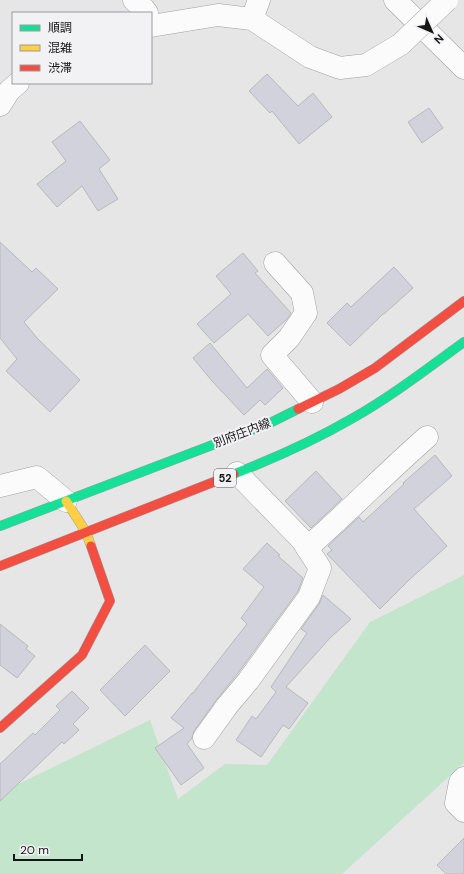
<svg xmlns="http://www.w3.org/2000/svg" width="464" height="874" font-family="'DM Sans','Noto Sans JP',sans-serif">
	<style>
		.green { fill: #c2e5cc }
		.building { fill: #d1d2dc; stroke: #b9b9ba }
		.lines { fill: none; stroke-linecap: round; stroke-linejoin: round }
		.street-casing { stroke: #a0a0a1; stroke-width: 23 }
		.fast-casing { stroke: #a0a0a1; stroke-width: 10 }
		.slow-casing { stroke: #a0a0a1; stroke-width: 10 }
		.jam-casing { stroke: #a0a0a1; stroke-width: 10 }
		.street { stroke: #fbfbfb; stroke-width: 22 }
		.fast { stroke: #16e098; stroke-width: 9 }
		.slow { stroke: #ffcf43; stroke-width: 9 }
		.jam { stroke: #f24e42; stroke-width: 9 }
		.street-bridge-casing { stroke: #a0a0a1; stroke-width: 23; stroke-linecap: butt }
		.street-bridge { stroke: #fbfbfb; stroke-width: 22 }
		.labels { text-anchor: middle; stroke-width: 4; stroke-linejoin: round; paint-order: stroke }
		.shield { fill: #f2f2f5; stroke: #575759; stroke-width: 1 }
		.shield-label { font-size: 11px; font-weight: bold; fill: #151516 }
		.street-label { font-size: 12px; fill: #151516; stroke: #f2f2f5 }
	</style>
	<rect width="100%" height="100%" fill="#e6e6e7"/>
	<polygon class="green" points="464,575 464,763 342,874 0,874 0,793 150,720 178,799 225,764 267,765 370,622"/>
	<g class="building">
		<polygon points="267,74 298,106 313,93 332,117 299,144 272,111 270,113 249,91"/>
		<polygon points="429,108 443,128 422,143 408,122"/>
		<polygon points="80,121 110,160 99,169 118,199 98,211 82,186 57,207 37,184 66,161 52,142"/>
		<polygon points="0,242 32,272 36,268 58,289 24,322 37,338 80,380 50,412 6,371 17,359 0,338"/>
		<polygon points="243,253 258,271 255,273 291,313 287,319 268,336 248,314 214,343 197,324 231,294 216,276"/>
		<polygon points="394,267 413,288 384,314 383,314 350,346 327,323 347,303 351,307"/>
		<polygon points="210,343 247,388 267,369 283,388 265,405 260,400 244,415 212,381 193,358"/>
		<polygon points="435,455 452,476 414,509 447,546 409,580 380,609 327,554 332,550 328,546 359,517 363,522 404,484 403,483"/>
		<polygon points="316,471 342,499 311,528 285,501"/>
		<polygon points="267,543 280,555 278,556 303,578 298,591 238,673 217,699 194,731 192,738 187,744 204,768 181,785 155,748 184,728 171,718 192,693 193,693 247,624 241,618 264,587 243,569"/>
		<polygon points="323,595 351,619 330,638 286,687 308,703 289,729 283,725 261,757 236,740 252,716 256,719 276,692 271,687 307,633 301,629 319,604"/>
		<polygon points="0,624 28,646 26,649 35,656 17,678 0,665"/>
		<polygon points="145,645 170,671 125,716 100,690"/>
		<polygon points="72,691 89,708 73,724 79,730 64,744 62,742 0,801 0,764 33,733 35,735 60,710 56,706"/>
		<polygon points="464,838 464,874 446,874 437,865"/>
	</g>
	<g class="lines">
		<defs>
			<g id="street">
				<polyline points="134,0 144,9 147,13"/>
				<polyline points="395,0 464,68"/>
				<polyline points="252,19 259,0"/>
				<polyline points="151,26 218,15 252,19 310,57 340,68 366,65 401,44"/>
				<polyline points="0,105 9,91 18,83"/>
				<polyline points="275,263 302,293 306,313 289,338 272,355 312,402"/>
				<polyline points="0,486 37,477 66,501"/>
				<path d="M307 548C348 512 386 473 427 437"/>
				<polyline points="204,738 227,706 248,681 309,597 320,568 302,540 237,473"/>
				<polyline points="464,778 460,782 456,803 464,811"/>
			</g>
			<g id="fast">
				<path d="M234 474C275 458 315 440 353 418 392 396 428 368 464 342"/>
				<polyline points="0,526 270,423 298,409"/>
			</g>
			<polyline id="slow" points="66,501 86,532 91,546"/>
			<g id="jam">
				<polyline points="298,409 339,389 375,368 464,301"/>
				<polyline points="0,566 234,474"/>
				<polyline points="0,728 82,655 110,601 91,546"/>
			</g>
		</defs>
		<use href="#street" class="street-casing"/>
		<use href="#fast" class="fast-casing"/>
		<use href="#slow" class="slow-casing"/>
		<use href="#jam" class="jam-casing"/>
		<use href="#street" class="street"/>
		<use href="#fast" class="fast"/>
		<use href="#slow" class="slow"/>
		<use href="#jam" class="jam"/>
		<defs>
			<polyline id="street-bridge" points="401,44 447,0"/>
		</defs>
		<use href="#street-bridge" class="street-bridge-casing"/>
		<use href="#street-bridge" class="street-bridge"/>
	</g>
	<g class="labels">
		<rect class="shield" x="214" y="469" width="22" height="18" rx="3"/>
		<g class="shield-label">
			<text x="225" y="482">52</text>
		</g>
		<g class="street-label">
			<text transform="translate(242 433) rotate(-21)" y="4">別府庄内線</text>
		</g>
	</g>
	<rect x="12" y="12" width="140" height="72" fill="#f2f2f5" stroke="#9a9a9c"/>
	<rect x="20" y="25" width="20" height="6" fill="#16e098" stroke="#9a9a9c"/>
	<text x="48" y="32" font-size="12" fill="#151516">順調</text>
	<rect x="20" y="45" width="20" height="6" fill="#ffcf43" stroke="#9a9a9c"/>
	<text x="48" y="52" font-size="12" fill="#151516">混雑</text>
	<rect x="20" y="65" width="20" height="6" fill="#f24e42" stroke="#9a9a9c"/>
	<text x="48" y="72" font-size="12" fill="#151516">渋滞</text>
	<g transform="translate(432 32) rotate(135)" stroke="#f2f2f5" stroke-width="3" paint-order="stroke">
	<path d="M0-3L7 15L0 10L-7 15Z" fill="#151516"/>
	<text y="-6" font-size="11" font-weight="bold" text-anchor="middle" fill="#151516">N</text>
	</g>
	<path d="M14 854v6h68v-6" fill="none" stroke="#151516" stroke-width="2"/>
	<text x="20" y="854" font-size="12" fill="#151516" stroke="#f2f2f5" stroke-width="3" paint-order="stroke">20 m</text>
</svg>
